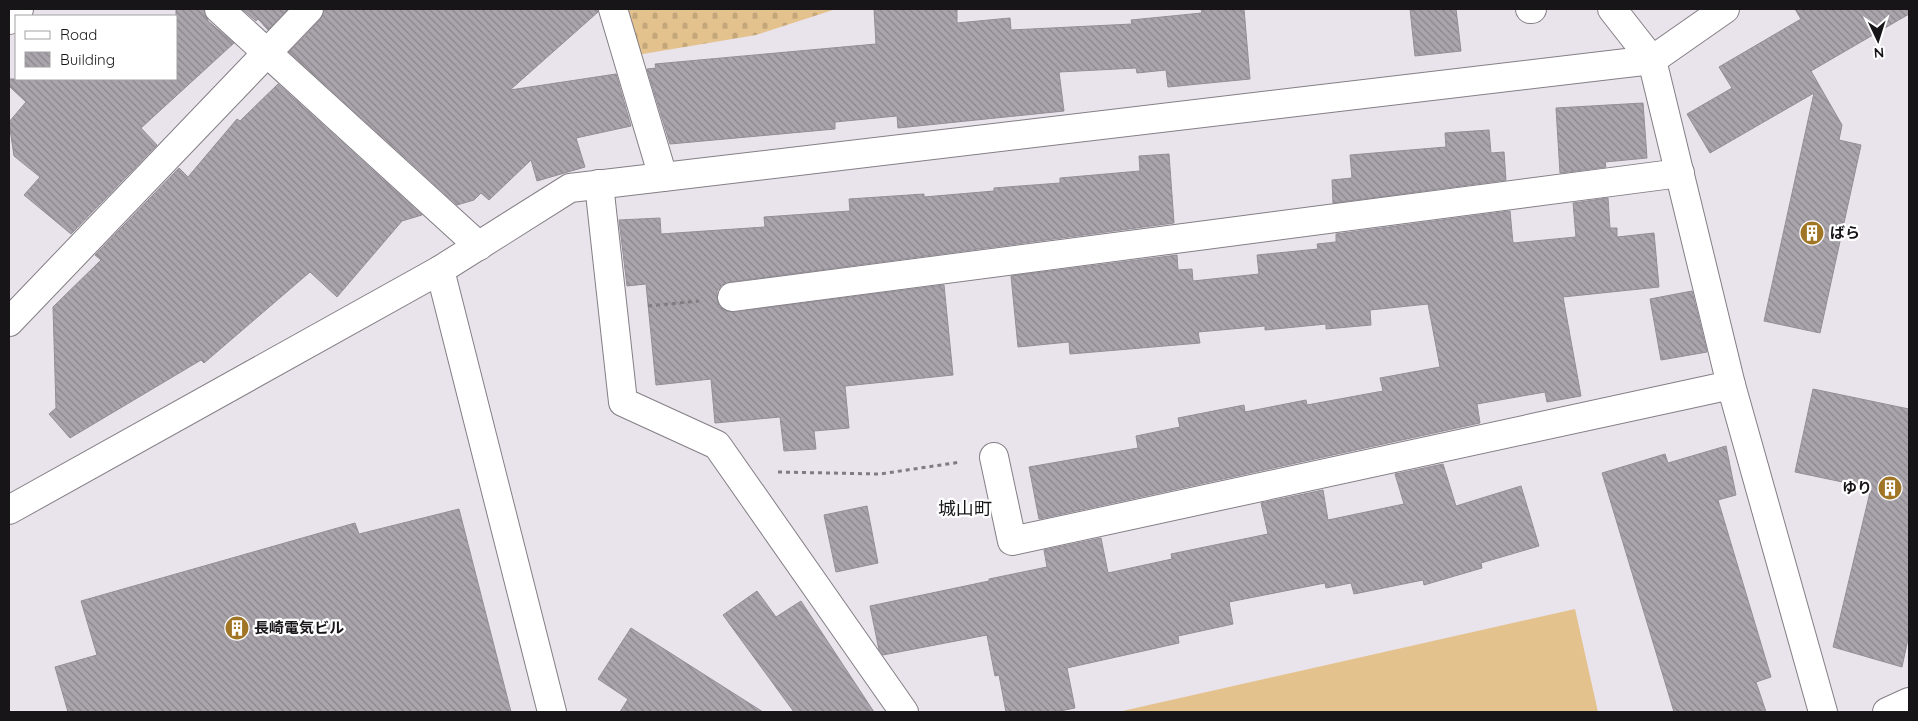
<svg xmlns="http://www.w3.org/2000/svg" width="1918" height="721" font-family="Quicksand,'Noto Sans JP',sans-serif">
	<style>
		.cemetery { fill: url(#cemetery-stones) }
		.garden { fill: #e4c28d }
		.building { fill: url(#building-back-hatch); stroke: #948e96 }
		.lines { fill: none; stroke-linecap: round; stroke-linejoin: round }
		.street-casing { stroke: #847e85; stroke-width: 30 }
		.secondary-casing { stroke: #847e85; stroke-width: 30 }
		.path { stroke: #807c82; stroke-width: 3; stroke-dasharray: 4 4; stroke-linecap: butt }
		.street { stroke: #fff; stroke-width: 28 }
		.secondary { stroke: #fff; stroke-width: 28 }
		.labels { text-anchor: middle; stroke-width: 4.5; stroke-linejoin: round; paint-order: stroke }
		.poi-label { font-size: 15px; font-weight: bold; fill: #171518; stroke: #fff; text-anchor: start }
		.quarter-label { font-size: 18px; fill: #171518; stroke: #fff }
	</style>
	<defs>
		<pattern id="cemetery-stones" width="16" height="16" patternUnits="userSpaceOnUse" patternTransform="scale(1.25)"><rect width="16" height="16" fill="#e4c28d"/><path d="M2 7V4a2 2 0 0 1 4 0v3zM10 15v-3a2 2 0 0 1 4 0v3z" fill="#c3a679"/></pattern>
		<pattern id="building-back-hatch" width="6" height="6" patternUnits="userSpaceOnUse" patternTransform="scale(1.25)"><rect width="6" height="6" fill="#aaa5ac"/><path d="M-1 5l2 2M0 0l6 6M5-1l2 2" fill="none" stroke="#89858b"/></pattern>
	</defs>
	<rect width="100%" height="100%" fill="#e9e3eb"/>
	<polygon class="cemetery" points="628,9 836,9 756,35 637,55"/>
	<polygon class="garden" points="1575,609 1598,712 1118,712"/>
	<g class="building">
		<polygon points="176,9 204,9 208,21 234,43 141,128 157,145 71,234 24,195 40,177 14,156 9,122 26,102 9,86 9,79 176,79"/>
		<polygon points="242,9 288,9 268,30 258,19 256,21"/>
		<polygon points="324,9 598,9 598,12 510,90 616,74 631,126 576,138 585,167 537,181 531,160 489,200 481,193 474,200 457,205 289,52 320,20"/>
		<polygon points="874,9 957,9 957,23 1010,18 1011,30 1132,24 1131,20 1202,13 1201,9 1244,9 1250,79 1168,87 1166,70 1137,73 1136,68 1059,72 1064,111 898,128 897,116 835,122 835,129 670,144 647,69 656,68 655,64 876,44"/>
		<polygon points="1410,9 1456,9 1461,51 1415,56"/>
		<polygon points="1795,9 1909,9 1909,14 1811,71 1842,125 1839,140 1861,145 1820,333 1764,321 1814,93 1710,153 1687,114 1732,88 1719,67 1801,19"/>
		<polygon points="278,84 422,215 402,221 337,297 310,272 204,363 201,360 70,438 49,414 56,408 53,307 101,260 95,255 179,168 188,177 237,119 240,121"/>
		<polygon points="1643,103 1647,158 1605,162 1606,167 1560,173 1556,108"/>
		<polygon points="1489,130 1491,153 1504,152 1506,180 1333,203 1332,180 1352,178 1350,155 1446,147 1445,133"/>
		<polygon points="1169,154 1174,223 730,282 722,285 717,291 717,300 719,306 726,311 734,312 944,285 953,375 845,386 849,428 814,431 816,449 784,451 780,417 715,423 711,379 656,385 646,284 627,286 619,220 660,218 661,234 765,227 764,217 850,211 849,199 924,194 924,197 994,191 994,188 1060,183 1060,178 1140,171 1139,156"/>
		<polygon points="1608,198 1610,228 1617,228 1617,237 1654,233 1659,287 1563,297 1581,396 1547,402 1545,392 1477,404 1480,423 1039,519 1029,467 1138,448 1136,436 1180,427 1178,418 1244,405 1245,412 1306,400 1307,405 1383,391 1380,378 1440,367 1428,304 1370,310 1371,325 1326,329 1326,324 1265,330 1265,326 1198,332 1200,343 1070,354 1069,342 1018,347 1011,276 1177,255 1178,270 1192,269 1193,281 1259,274 1257,255 1318,249 1317,244 1336,242 1336,234 1510,211 1513,243 1576,237 1573,203"/>
		<polygon points="1692,291 1707,352 1661,360 1650,299"/>
		<polygon points="1813,389 1909,409 1909,634 1902,667 1833,647 1871,488 1795,472"/>
		<polygon points="1726,446 1736,495 1718,500 1771,677 1756,682 1766,712 1674,712 1602,473 1665,454 1668,463"/>
		<polygon points="1443,464 1456,506 1521,486 1539,546 1481,563 1482,568 1424,585 1423,580 1354,594 1351,583 1326,588 1325,583 1229,602 1233,624 1178,636 1179,643 1067,668 1075,708 1055,712 1006,712 999,675 995,676 987,635 883,655 879,650 870,606 989,581 989,579 1047,567 1044,550 1101,538 1108,573 1172,559 1171,554 1268,534 1261,503 1323,490 1328,520 1404,504 1395,474"/>
		<polygon points="867,506 878,563 836,572 824,515"/>
		<polygon points="459,509 511,712 68,712 55,667 97,655 81,601 355,523 359,534"/>
		<polygon points="757,591 776,617 801,601 874,712 794,712 723,615"/>
		<polygon points="631,628 763,712 620,712 628,699 598,679"/>
	</g>
	<g class="lines">
		<defs>
			<g id="street">
				<polyline points="219,9 479,246"/>
				<polyline points="613,9 663,177"/>
				<polyline points="1530,9 1532,9"/>
				<polyline points="599,184 623,402 717,445 904,712"/>
				<polyline points="732,297 1680,173"/>
				<polyline points="9,322 309,9"/>
				<polyline points="1731,385 1823,712"/>
				<polyline points="994,457 1012,541 1731,385 1652,60 1612,9"/>
				<polyline points="552,712 440,270 570,188 1652,60 1725,9"/>
				<polyline points="1887,712 1909,702"/>
			</g>
			<g id="secondary">
				<polyline points="9,20 19,9"/>
				<polyline points="9,510 440,270"/>
			</g>
		</defs>
		<use href="#street" class="street-casing"/>
		<use href="#secondary" class="secondary-casing"/>
		<g class="path">
			<polyline points="648,306 699,301"/>
			<polyline points="778,472 880,474 961,462"/>
		</g>
		<use href="#street" class="street"/>
		<use href="#secondary" class="secondary"/>
	</g>
	<defs>
		<symbol id="building-disc" viewBox="-11 -11 22 22"><circle r="9.5" fill="#a07525" stroke="#fff"/><path d="M-4-6H4V6H1V3H-1V6H-4ZM-2.5-4.3h1.7v1.8h-1.7ZM.8-4.3h1.7v1.8H.8ZM-2.5-1h1.7V.8h-1.7ZM.8-1h1.7V.8H.8Z" fill="#fff"/></symbol>
	</defs>
	<g fill-rule="evenodd">
		<use href="#building-disc" x="1798" y="219" width="28" height="28"/>
		<use href="#building-disc" x="1876" y="474" width="28" height="28"/>
		<use href="#building-disc" x="223" y="614" width="28" height="28"/>
	</g>
	<g class="labels">
		<g class="poi-label">
			<text x="1830" y="238">ばら</text>
			<text x="1872" y="493" text-anchor="end">ゆり</text>
			<text x="254" y="633">長崎電気ビル</text>
		</g>
		<g class="quarter-label">
			<text x="965" y="515">城山町</text>
		</g>
	</g>
	<rect width="1918" height="721" fill="none" stroke="#171518" stroke-width="20"/>
	<rect x="15" y="15" width="162" height="65" fill="#ffffff" stroke="#a2a1a3"/>
	<rect x="25" y="31" width="25" height="8" fill="#ffffff" stroke="#a2a1a3"/>
	<text x="60" y="40" font-size="15" fill="#171518">Road</text>
	<rect x="25" y="52" width="25" height="15" fill="url(#building-back-hatch)" stroke="#a2a1a3"/>
	<text x="60" y="65" font-size="15" fill="#171518">Building</text>
	<g transform="translate(1878 40) rotate(176)" stroke="#ffffff" stroke-width="4" paint-order="stroke">
	<path d="M0-4L9 19L0 12L-9 19Z" fill="#171518"/>
	<text y="-8" font-size="14" font-weight="bold" text-anchor="middle" fill="#171518">N</text>
	</g>
</svg>
